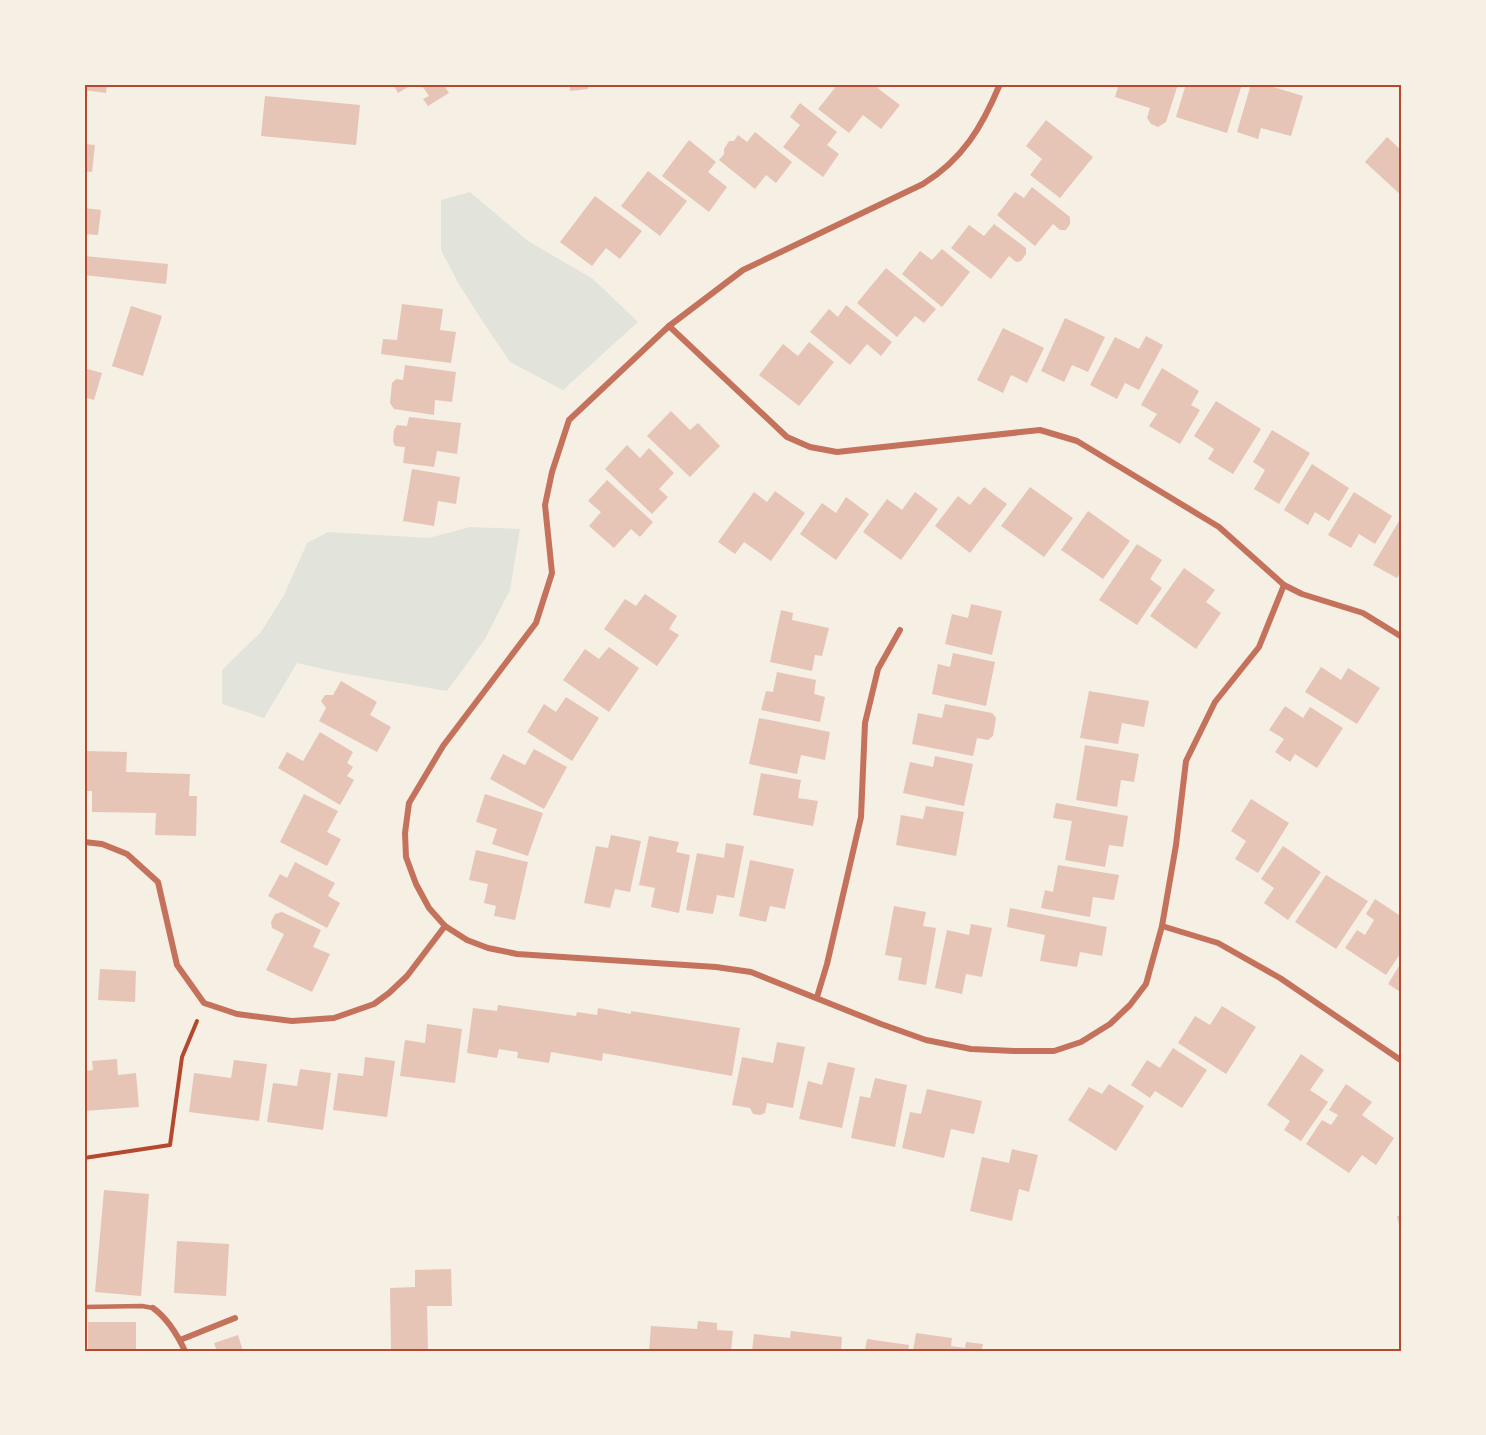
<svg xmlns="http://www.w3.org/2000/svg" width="1486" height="1435" font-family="'Noto Sans',sans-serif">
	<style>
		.green { fill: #e2e4dc }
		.building { fill: #e6c5b7 }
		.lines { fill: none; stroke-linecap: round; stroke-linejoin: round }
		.path { stroke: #b5482f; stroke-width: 4 }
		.service { stroke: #c5725c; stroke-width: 4.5 }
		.minor { stroke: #c5725c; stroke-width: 6 }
		.neatline { fill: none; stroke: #b5482f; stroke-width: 2 }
	</style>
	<rect width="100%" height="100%" fill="#f6efe4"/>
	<g class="green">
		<polygon points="470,192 528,241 593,279 638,322 563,390 510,362 483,322 458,283 441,250 441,200"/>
		<polygon points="470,527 520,529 510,590 485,639 447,691 341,673 297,663 264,718 222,704 222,670 261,632 284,595 307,543 328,532 429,538"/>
	</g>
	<g class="building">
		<polygon points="84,84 107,84 106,93 84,90"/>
		<polygon points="393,84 413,84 398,93"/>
		<polygon points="421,84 443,84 449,93 428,106 423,99 429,96"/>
		<polygon points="570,84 587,84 588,89 570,91"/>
		<polygon points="838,84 872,84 900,105 881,129 863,115 849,133 818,109"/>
		<polygon points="1119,84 1178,84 1166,122 1158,127 1151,124 1147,118 1150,108 1115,97"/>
		<polygon points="1186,84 1203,84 1211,87 1212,84 1242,84 1227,133 1176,117"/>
		<polygon points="1251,84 1263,84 1303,96 1291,136 1261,128 1258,139 1237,132"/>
		<polygon points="265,96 360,105 356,145 261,136"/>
		<polygon points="800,103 837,132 827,145 839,154 823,177 783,147 800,125 790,117"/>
		<polygon points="1046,120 1093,157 1060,198 1030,175 1042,159 1026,146"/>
		<polygon points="755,132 792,162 776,183 766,175 755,189 719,160 724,154 724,149 729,141 734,141 738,135 747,142"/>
		<polygon points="1387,137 1402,151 1402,196 1365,162"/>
		<polygon points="689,140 716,162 708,172 727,187 709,212 662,176"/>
		<polygon points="84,144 95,145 92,172 84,171"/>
		<polygon points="648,171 687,201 660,236 621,206"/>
		<polygon points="1032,187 1070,217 1070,224 1066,230 1060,230 1053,224 1035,246 997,215 1015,192 1024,198"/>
		<polygon points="595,196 642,231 620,259 606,248 592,266 560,242"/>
		<polygon points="84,208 101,210 98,235 84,234"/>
		<polygon points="994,224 1026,248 1026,254 1021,261 1016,262 1009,256 991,279 951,248 969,225 984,236"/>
		<polygon points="942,249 970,272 942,307 902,274 920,251 932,260"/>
		<polygon points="84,256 168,264 166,284 84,275"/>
		<polygon points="886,268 936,309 924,323 915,316 897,337 857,303"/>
		<polygon points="402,304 443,309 440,330 456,332 451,363 381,354 383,339 397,340"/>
		<polygon points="846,305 892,342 881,356 867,344 850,365 810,332 829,309 838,317"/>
		<polygon points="131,306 162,316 143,376 112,366"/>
		<polygon points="1065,318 1105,337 1088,372 1072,365 1064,382 1041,371"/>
		<polygon points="1003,328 1044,348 1027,383 1011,375 1003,393 977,380"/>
		<polygon points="1146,336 1163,345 1139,390 1125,383 1117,399 1090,385 1115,337 1139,349"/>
		<polygon points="809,342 834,362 799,406 759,375 783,344 798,356"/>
		<polygon points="405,365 456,372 452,402 435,400 434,415 394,409 390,403 392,383 396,379 403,380"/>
		<polygon points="84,368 102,373 94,400 84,397"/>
		<polygon points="1162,368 1199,391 1191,405 1200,410 1180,444 1149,426 1157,414 1141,405"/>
		<polygon points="1216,401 1261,429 1233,474 1208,459 1214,449 1194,436"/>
		<polygon points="671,411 690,430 698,423 720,446 690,477 647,436"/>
		<polygon points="409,417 461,423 457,454 437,451 434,467 403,463 405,447 395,446 393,441 394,430 397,425 407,426"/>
		<polygon points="1272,430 1310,453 1279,504 1254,489 1265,470 1253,462"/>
		<polygon points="627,445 640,458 649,448 674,473 659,489 668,497 652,514 605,469"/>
		<polygon points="1312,464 1349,488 1329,521 1315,512 1308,525 1284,510"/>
		<polygon points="412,469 460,477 456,504 438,501 434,526 403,521"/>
		<polygon points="607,480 653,522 640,537 631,529 614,548 589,526 601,512 588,501"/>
		<polygon points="984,487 1007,504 970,553 935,526 958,496 970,505"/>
		<polygon points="1030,487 1073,518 1044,557 1001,526"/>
		<polygon points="775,491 805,513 771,561 744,542 735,554 718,542 754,492 767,502"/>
		<polygon points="915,492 938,509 901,560 863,532 887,499 902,510"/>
		<polygon points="1354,492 1392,516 1375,544 1359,534 1351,548 1328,535"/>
		<polygon points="846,497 869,514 836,560 800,534 822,503 836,513"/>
		<polygon points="1088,511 1130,541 1103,579 1061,550"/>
		<polygon points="1402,516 1402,570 1397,578 1373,565"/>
		<polygon points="1137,544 1162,560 1150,579 1162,588 1137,625 1099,600"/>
		<polygon points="1184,568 1215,590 1206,602 1221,613 1196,649 1150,616"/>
		<polygon points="645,594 677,616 669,629 679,635 657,666 604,629 625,599 636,606"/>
		<polygon points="971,604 1002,611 992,655 945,644 952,614 968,618"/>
		<polygon points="781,610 793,613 792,620 829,628 822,656 815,655 812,671 770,662"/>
		<polygon points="609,647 639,668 609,712 563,680 585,649 599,659"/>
		<polygon points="953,653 995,662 986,706 932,694 938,664 950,667"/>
		<polygon points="1321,667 1341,680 1348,668 1380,688 1357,724 1305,692"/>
		<polygon points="777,672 816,680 814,694 825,697 820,722 761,710 766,691 773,692"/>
		<polygon points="341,681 377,702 370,715 391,727 377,752 319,721 326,708 321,701 325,695 333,695"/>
		<polygon points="1089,691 1149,701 1144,727 1122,723 1118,744 1080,738"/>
		<polygon points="566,697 599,718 572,761 527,732 544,704 556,712"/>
		<polygon points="945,704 992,713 996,718 993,736 988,740 977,738 973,756 912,744 918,713 942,718"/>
		<polygon points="1285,706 1303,718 1310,707 1343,728 1317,768 1295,754 1290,762 1275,752 1284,739 1269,730"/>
		<polygon points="759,718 830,732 825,760 801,755 797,774 749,764"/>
		<polygon points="320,732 353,752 347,763 353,767 347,776 354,780 340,805 278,768 287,752 303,761"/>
		<polygon points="1085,745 1139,754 1134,782 1121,780 1117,807 1076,800"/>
		<polygon points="534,749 567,767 544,809 490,779 503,754 525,765"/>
		<polygon points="84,751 127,752 126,772 190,774 189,796 197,796 196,836 155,835 156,813 92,812 92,791 84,791"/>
		<polygon points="935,756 973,764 964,806 903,793 910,762 933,767"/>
		<polygon points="761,773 801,780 798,798 818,801 813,826 753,815"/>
		<polygon points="304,794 338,811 327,832 341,839 327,866 280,842"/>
		<polygon points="485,794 543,813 528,856 492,844 497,829 476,822"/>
		<polygon points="1251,799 1289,823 1258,873 1235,859 1246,841 1231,831"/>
		<polygon points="1056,803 1128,816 1123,847 1109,845 1105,867 1065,860 1072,821 1053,818"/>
		<polygon points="926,806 964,812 956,856 896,845 901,815 923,819"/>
		<polygon points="611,835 641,841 630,892 615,889 610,908 584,903 596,846 608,848"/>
		<polygon points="649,836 679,842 676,852 690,855 679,913 651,907 655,888 639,885"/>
		<polygon points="726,843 744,846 734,898 717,895 713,914 686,910 697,853 724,858"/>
		<polygon points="1283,846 1321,872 1288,920 1264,903 1274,888 1261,879"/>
		<polygon points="476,850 528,862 515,920 494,916 496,906 484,903 488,884 469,880"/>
		<polygon points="750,860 794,869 785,909 770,906 766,922 739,916"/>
		<polygon points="295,862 335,883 328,896 340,903 327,928 268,896 280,874 287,878"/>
		<polygon points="1058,865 1119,875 1114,900 1093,897 1090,917 1041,908 1045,890 1053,892"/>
		<polygon points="1326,875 1368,901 1336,949 1295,922"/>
		<polygon points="1375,899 1402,917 1402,951 1386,975 1345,948 1357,930 1365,935 1374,920 1366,914"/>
		<polygon points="894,906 926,912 923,926 936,928 926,985 898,980 902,958 885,955"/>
		<polygon points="1010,908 1107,927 1102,956 1080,952 1077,967 1040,961 1045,935 1007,927"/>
		<polygon points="282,912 321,930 313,947 330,954 312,992 266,970 284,934 272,928 271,922 275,914"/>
		<polygon points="971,924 992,928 982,977 966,974 962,994 935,988 947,930 969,935"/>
		<polygon points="1402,961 1402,993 1388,984"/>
		<polygon points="100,969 136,971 135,1002 98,1000"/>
		<polygon points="498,1005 576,1016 577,1012 597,1015 598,1008 631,1014 631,1011 740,1028 732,1076 603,1053 602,1061 551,1052 549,1063 517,1058 518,1052 499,1049 497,1058 467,1053 473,1008 497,1011"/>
		<polygon points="1222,1006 1256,1027 1226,1074 1178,1043 1195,1016 1210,1025"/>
		<polygon points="427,1024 462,1029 455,1083 400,1076 405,1040 425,1043"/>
		<polygon points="777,1042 805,1047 793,1108 767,1103 765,1113 760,1115 753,1114 750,1108 732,1105 742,1057 773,1063"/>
		<polygon points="1173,1048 1207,1070 1182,1108 1155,1091 1150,1098 1131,1085 1147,1060 1160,1068"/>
		<polygon points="1301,1054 1324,1070 1310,1090 1328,1102 1301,1141 1284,1130 1290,1121 1267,1105"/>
		<polygon points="365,1057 395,1061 387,1117 333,1110 338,1073 363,1076"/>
		<polygon points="117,1059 118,1075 136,1073 139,1107 84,1111 84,1071 93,1070 92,1061"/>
		<polygon points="234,1060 267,1064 259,1121 189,1112 194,1073 231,1078"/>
		<polygon points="828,1062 855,1068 842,1128 799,1119 808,1081 822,1085"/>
		<polygon points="300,1069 331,1073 323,1130 267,1122 273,1083 297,1086"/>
		<polygon points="875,1078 907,1085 895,1147 851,1138 860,1096 870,1098"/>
		<polygon points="1109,1084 1144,1106 1116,1151 1068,1120 1089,1087 1102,1094"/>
		<polygon points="1346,1084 1372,1102 1362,1115 1394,1138 1376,1165 1362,1155 1349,1173 1306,1144 1322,1120 1331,1125 1338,1115 1329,1110"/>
		<polygon points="927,1089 982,1101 974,1134 951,1129 944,1158 902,1148 910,1112 921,1114"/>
		<polygon points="1012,1149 1038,1155 1029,1192 1019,1189 1012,1221 970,1211 982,1157 1009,1163"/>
		<polygon points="104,1190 149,1194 141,1296 95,1292"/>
		<polygon points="1402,1215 1402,1235 1401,1235 1397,1216"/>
		<polygon points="177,1241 229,1244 226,1296 174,1293"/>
		<polygon points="451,1269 452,1306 427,1306 428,1351 391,1351 390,1288 415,1287 415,1270"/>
		<polygon points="698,1321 717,1323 717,1330 733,1331 731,1351 649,1351 651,1326 697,1329"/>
		<rect x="88" y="1322" width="48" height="29"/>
		<polygon points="791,1331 842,1337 841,1351 752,1351 754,1334 790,1338"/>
		<polygon points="916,1333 952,1338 951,1346 965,1348 966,1342 983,1344 981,1351 913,1351"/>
		<polygon points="238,1335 243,1351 217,1351 214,1343"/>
		<polygon points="867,1339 909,1345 908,1351 865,1351"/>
	</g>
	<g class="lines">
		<polyline class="path" points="84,1158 170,1145 182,1057 197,1021"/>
		<polyline class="service" points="84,1307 142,1306 153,1308"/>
		<g class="minor">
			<path d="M1000 84C982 127 963 159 923 184L743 270 669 326 569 420 552 472 545 505 552 573 536 623 443 746 409 803 405 833 406 857 416 884 429 908 445 926 467 940 488 948 517 954 716 967 751 972 881 1024 926 1040 971 1049 1014 1051H1054L1081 1042 1110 1024 1130 1005 1146 984 1162 926 1176 845 1186 761 1215 702 1259 647 1284 585"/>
			<polyline points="669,326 787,437 810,447 837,452 1040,430 1077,441 1219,527 1284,585 1302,594 1363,613 1402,637"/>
			<polyline points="84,842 102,844 127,854 158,882 177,965 204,1003 237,1014 292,1021 334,1018 374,1004 389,993 407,976 445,926"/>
			<polyline points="1162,926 1218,943 1280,978 1402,1061"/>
			<polyline points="817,997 827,964 861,817 865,723 878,669 900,630"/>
			<path d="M153 1308C167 1318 178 1336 185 1351"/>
			<polyline points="180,1340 235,1318"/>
		</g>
	</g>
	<rect width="1486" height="1435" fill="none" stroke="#f6efe4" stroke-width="171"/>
	<rect x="86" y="86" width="1314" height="1264" class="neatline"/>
</svg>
